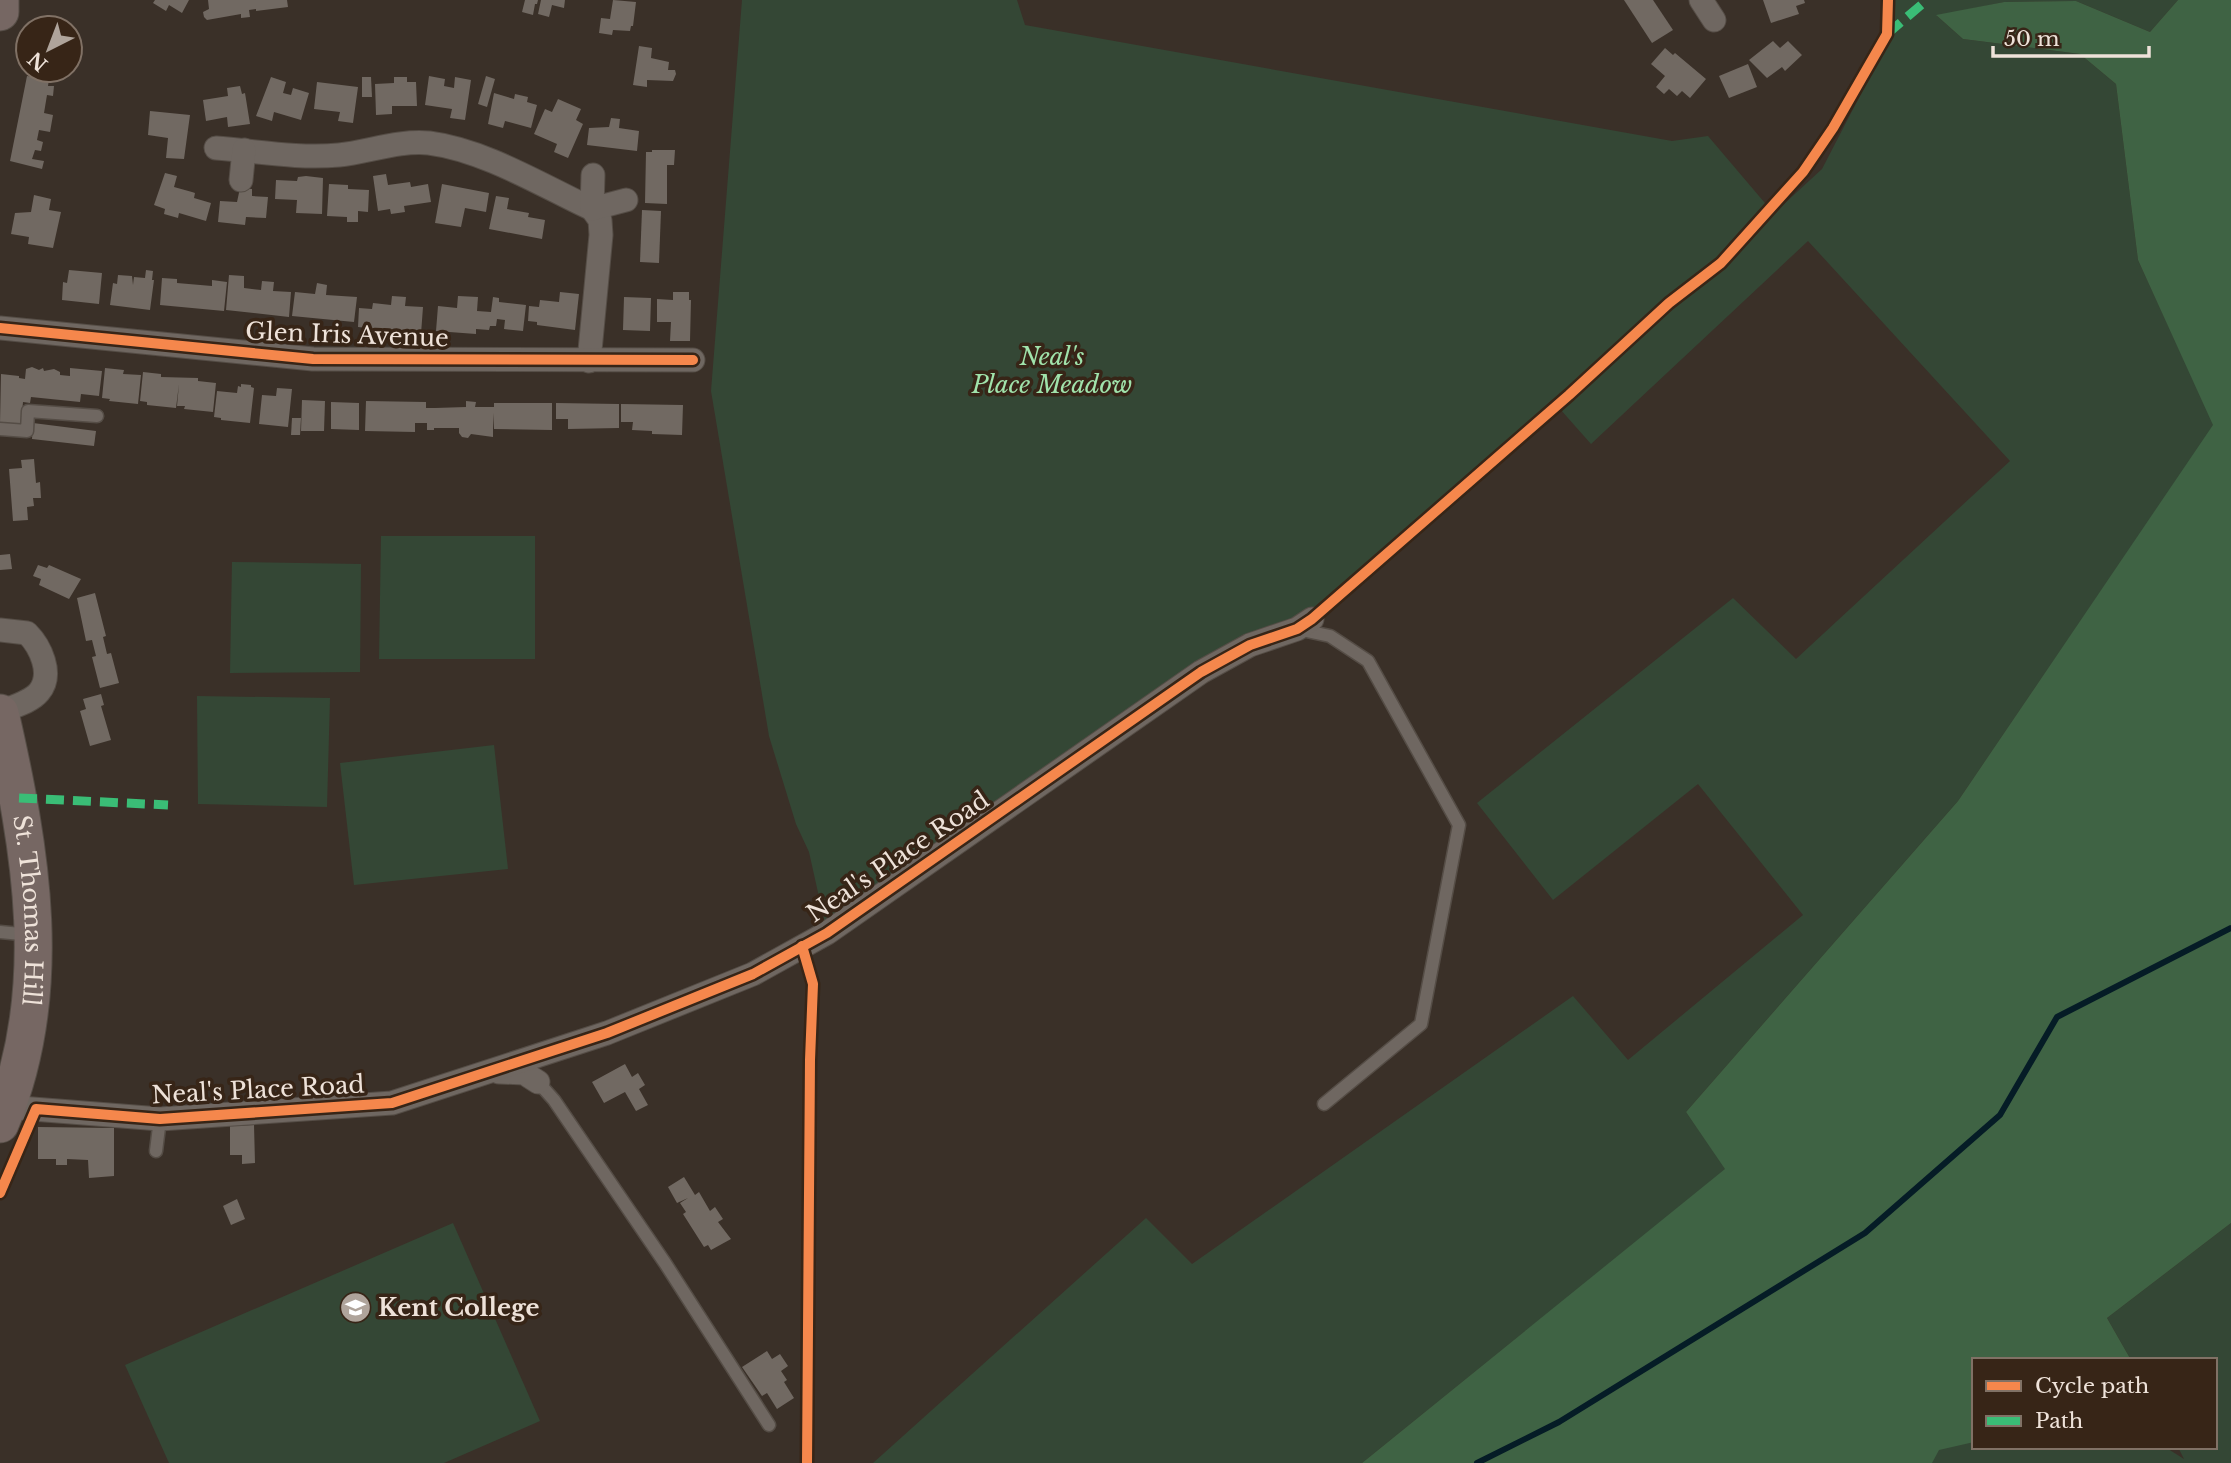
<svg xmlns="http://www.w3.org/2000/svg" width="2231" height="1463" font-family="'Libre Baskerville',serif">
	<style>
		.green { fill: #344735 }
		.forest { fill: #3f6344 }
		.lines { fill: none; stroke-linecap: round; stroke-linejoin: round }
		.stream { stroke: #051c26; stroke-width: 6 }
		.building { fill: #716962 }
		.lane-casing { stroke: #554d46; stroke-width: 15 }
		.street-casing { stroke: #554d46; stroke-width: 25 }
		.primary-casing { stroke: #554d46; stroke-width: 39 }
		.lane { stroke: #6f6761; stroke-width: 12 }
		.street { stroke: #6f6761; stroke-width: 23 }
		.primary { stroke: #766763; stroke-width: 37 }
		.quiet { stroke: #3abd76; stroke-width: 9; stroke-dasharray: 18 9; stroke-linecap: butt }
		.cycleway-casing { stroke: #372517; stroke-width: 15 }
		.cycleway { stroke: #f5874c; stroke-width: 10 }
		.labels { text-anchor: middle; stroke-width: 7; stroke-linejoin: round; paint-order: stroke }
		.street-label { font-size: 24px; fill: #eee2d9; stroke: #372517 }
		.park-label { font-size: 24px; font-style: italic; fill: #a0e3ab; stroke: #372517 }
		.poi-label { font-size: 24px; font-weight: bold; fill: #eee2d9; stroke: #372517; text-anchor: start }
	</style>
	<rect width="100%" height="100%" fill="#3a3028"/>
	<g class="green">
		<polygon points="742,0 1017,0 1025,25 1672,141 1708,136 1770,209 1735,249 1822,169 1893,32 1894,0 2178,0 2150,32 2076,1 2004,2 1937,16 1963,39 2080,54 2116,84 2138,260 2214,425 1958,801 1686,1112 1726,1169 1362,1463 873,1463 1146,1218 1192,1264 1573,996 1628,1060 1803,915 1698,784 1553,900 1477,803 1733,598 1796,659 2010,461 1808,241 1591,444 1560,409 1704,276 1669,303 1359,581 1297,629 1250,645 827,933 809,852 796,824 769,736 711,391"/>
		<polygon points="381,536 535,536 535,659 379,659"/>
		<polygon points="232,562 361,564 360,672 230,673"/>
		<polygon points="197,696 330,698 327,807 198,804"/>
		<polygon points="494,745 508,869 354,885 340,763"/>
		<polygon points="453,1223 540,1421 444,1463 169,1463 125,1365"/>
		<polygon points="2231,1223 2231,1463 1603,1463 1974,1360 1974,1447 2165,1447 2184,1459 2178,1447 2215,1447 2215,1360 2131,1360 2107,1318"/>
	</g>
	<polygon class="forest" points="2178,0 2231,0 2231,1223 2107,1318 2131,1360 1974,1360 1974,1442 1939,1450 1932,1463 1362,1463 1725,1169 1686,1112 1958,801 2213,425 2138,260 2116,84 2080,54 1963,39 1936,15 2004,2 2076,1 2150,32"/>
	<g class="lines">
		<polyline class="stream" points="1477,1463 1559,1422 1865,1233 2000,1115 2057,1017 2231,928"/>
	</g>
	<g class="building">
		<polygon points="155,0 189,0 182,13 169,5 166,11 153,3"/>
		<polygon points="208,0 287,0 288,7 256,11 256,9 249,10 250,17 241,18 241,14 207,20 204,17 203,12 209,9"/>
		<polygon points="525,0 538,0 537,4 535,4 533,15 522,12"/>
		<polygon points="541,0 565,0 564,8 552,5 549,17 538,14"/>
		<polygon points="613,0 636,2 633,26 631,26 630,31 613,30 612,35 599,33 601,18 610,19"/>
		<polygon points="1624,0 1653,0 1673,30 1652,43"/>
		<polygon points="1763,0 1804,0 1805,3 1796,6 1799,14 1771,23"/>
		<polygon points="1773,41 1780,48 1788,41 1802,55 1785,71 1782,67 1767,78 1749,60"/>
		<polygon points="639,46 652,48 651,58 669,62 668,70 675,70 676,74 673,81 647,80 647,87 633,85"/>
		<polygon points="1665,48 1673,55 1675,53 1706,79 1690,98 1682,91 1677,96 1669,89 1664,94 1656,87 1665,76 1651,64"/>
		<polygon points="1748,64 1757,87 1729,98 1719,76"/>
		<polygon points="28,70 62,70 61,76 28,74"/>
		<polygon points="27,76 49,79 48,86 54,86 53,96 47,95 44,113 53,115 50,132 39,130 37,140 43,142 41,151 35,150 32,159 44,161 42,169 10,161"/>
		<polygon points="429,76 445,79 444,86 454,88 455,77 471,80 465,120 450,118 452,109 425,105"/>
		<polygon points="486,76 495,79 487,107 478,104"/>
		<polygon points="271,77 286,82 283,93 291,95 293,88 309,93 301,120 274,112 272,121 256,116"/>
		<polygon points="362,77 371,77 372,97 362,97"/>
		<polygon points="394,77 407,77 407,82 416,82 417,106 392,106 392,114 376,115 375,84 394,83"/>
		<polygon points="317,82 358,87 353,123 338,121 340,112 314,109"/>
		<polygon points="240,86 242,94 245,93 250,124 228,127 227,117 206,121 203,100 228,96 227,88"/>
		<polygon points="494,93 514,99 515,94 528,97 527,102 537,105 531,128 505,121 503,128 488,124"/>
		<polygon points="558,99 581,109 576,120 583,124 568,158 554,152 557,144 534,134 545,109 552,112"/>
		<polygon points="150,111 190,115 184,159 166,158 168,138 148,135"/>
		<polygon points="611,118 620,119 619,128 639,131 637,151 587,145 589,128 609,127"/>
		<polygon points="652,150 675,150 674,165 667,165 667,204 645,203 646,152 652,152"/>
		<polygon points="165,173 177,176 174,187 192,192 195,193 194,198 211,203 206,221 179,213 178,218 164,214 165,209 154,205"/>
		<polygon points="386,174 388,185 410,182 411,187 428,184 431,202 404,206 405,212 391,214 390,209 378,211 373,176"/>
		<polygon points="306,176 323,178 322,214 296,213 297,200 275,199 276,180 297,181 298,177"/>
		<polygon points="329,184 348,185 348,189 369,190 368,212 358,211 358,222 347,222 347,217 327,216"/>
		<polygon points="442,184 489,193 486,212 465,208 461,227 435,223"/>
		<polygon points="240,188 252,189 252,196 268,197 266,218 246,217 245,225 218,222 220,201 237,202"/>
		<polygon points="34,195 51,199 49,210 61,212 53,248 28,244 29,237 11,234 15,213 31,212"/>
		<polygon points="496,196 509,198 507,209 529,213 528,217 545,220 542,239 489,229"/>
		<polygon points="642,210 661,211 659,263 640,262"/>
		<polygon points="69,270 102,273 99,304 62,300 63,282 67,283"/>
		<polygon points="146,270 153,271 152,280 154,280 150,310 110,305 113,283 117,284 118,275 132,276 133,285 134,277 145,278"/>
		<polygon points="229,275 244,276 244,288 261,290 262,281 274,282 273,291 291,292 289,317 226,310"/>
		<polygon points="162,278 177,279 177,283 212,286 212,280 227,282 224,311 160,305"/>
		<polygon points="317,283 327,285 326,295 357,297 354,322 292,316 295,292 315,294"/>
		<polygon points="560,292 579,294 575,330 537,325 537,322 528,321 529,306 539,307 540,300 559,302"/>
		<polygon points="673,292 689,292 689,300 691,300 690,341 670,341 671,322 657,322 657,299 673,300"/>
		<polygon points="392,296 406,297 405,306 423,307 421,334 358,327 359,308 372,309 373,303 391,305"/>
		<polygon points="458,296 478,297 477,311 491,312 493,297 499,298 499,302 526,305 523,331 504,329 505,320 497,319 496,326 490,326 489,330 476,329 476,334 436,331 438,306 457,308"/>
		<polygon points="624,297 651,298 650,331 623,330"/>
		<polygon points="32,367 39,370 43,368 44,371 54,369 60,372 60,375 70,376 70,368 102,371 99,396 81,394 80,402 31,397 30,403 23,402 21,425 0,423 1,374 19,376 19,378 25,379 26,369"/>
		<polygon points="105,368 124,370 123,374 141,375 138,404 109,401 110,399 102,398"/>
		<polygon points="143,372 161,374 161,377 198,378 198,381 216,383 213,412 184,409 185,406 177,406 179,384 176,408 147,405 147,402 140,401"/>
		<polygon points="241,384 251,385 251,387 254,388 250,423 221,420 221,418 214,417 217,391 237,393 238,386 241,387"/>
		<polygon points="277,388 292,389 288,427 259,424 262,395 276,396"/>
		<polygon points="302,400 325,401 324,431 301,431"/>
		<polygon points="366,401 426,402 426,408 435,408 466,407 466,401 476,402 475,407 494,407 494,403 552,403 552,430 494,429 493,413 493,437 471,434 468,438 462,437 459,433 459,428 434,428 434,430 427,430 427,423 415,423 415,432 365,431"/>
		<polygon points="331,402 359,403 359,430 331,429"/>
		<polygon points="556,403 619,404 619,428 568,429 568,419 556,419"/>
		<polygon points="621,404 683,405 682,435 652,434 652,431 632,430 633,422 621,422"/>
		<polygon points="292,418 301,418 300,435 291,435"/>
		<polygon points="33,423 96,431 94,446 32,439"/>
		<polygon points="34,459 36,483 40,482 41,498 33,498 34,506 27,507 28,520 13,521 9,469 22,468 21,460"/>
		<polygon points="10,554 12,569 0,570 0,555"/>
		<polygon points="38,565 47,568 49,565 81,579 69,599 39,585 41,579 33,576"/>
		<polygon points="95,593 106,636 103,637 107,654 111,653 119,683 100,688 92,657 96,656 92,640 86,641 77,598"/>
		<polygon points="101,694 104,705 101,706 111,740 90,746 80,711 86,709 83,699"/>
		<polygon points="625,1064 632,1077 638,1073 645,1085 639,1089 648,1105 636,1111 625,1092 604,1103 592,1082"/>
		<polygon points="254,1125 255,1163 242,1164 242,1155 230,1155 230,1126"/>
		<polygon points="38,1127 114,1128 114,1176 89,1178 88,1160 67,1159 67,1165 56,1165 56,1159 38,1159"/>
		<polygon points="684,1177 695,1195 699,1192 710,1211 715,1207 723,1219 718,1222 731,1239 711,1250 708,1245 704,1247 683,1214 686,1212 680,1203 688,1198 677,1203 668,1187"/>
		<polygon points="237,1199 245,1219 231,1225 223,1206"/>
		<polygon points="767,1351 772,1359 780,1354 788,1366 781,1371 787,1380 784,1382 794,1398 777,1409 767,1393 762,1396 742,1367"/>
	</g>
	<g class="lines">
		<defs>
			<g id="lane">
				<polyline points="0,429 27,431 28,411 97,416"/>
				<polyline points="1297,629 1330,636 1368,661 1459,825 1421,1024 1324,1104"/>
				<polyline points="0,932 31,935"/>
				<polyline points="538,1082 554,1100 665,1263 769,1425"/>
				<polyline points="156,1151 160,1119"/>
			</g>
			<g id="street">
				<polyline points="1701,0 1714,20"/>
				<path d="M216 148C256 151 299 159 339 155 368 152 399 140 429 143 484 150 541 185 592 209L600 220 601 235 589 361"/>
				<polyline points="593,175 592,209 626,200"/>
				<polyline points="241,180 244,150"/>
				<polyline points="0,328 313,359 693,360"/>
				<path d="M0 630 27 633C40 646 54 674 39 692 31 702 12 707 0 712"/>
				<polyline points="499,1072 524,1073 538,1082"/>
				<polyline points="7,1107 160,1119 392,1103 607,1033 753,974 827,933 1201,672 1250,645 1297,629 1312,619"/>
			</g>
			<g id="primary">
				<polyline points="0,12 0,0"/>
				<path id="s1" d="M0 713C31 849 56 991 0 1124"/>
			</g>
		</defs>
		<use href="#lane" class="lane-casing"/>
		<use href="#street" class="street-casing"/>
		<use href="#primary" class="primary-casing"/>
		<use href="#lane" class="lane"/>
		<use href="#street" class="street"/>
		<use href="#primary" class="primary"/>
		<g class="quiet">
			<polyline points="1887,34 1927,0"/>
			<polyline points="19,798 168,805"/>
		</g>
		<defs>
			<g id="cycleway">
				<polyline points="0,328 313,359 693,360"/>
				<polyline points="802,946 813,984 810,1060 807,1463"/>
				<polyline points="0,1193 36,1109 160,1119 392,1103 607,1033 753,974 827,933 1201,672 1250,645 1297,629 1312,619 1569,395 1669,303 1721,263 1803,172 1833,128 1887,34 1888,0"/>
			</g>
		</defs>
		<use href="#cycleway" class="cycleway-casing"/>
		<use href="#cycleway" class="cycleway"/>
	</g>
	<defs>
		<symbol id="school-disc" viewBox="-11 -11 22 22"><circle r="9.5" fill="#afa49b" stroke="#372517"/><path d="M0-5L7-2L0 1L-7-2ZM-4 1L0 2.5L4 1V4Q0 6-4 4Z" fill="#fff"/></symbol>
	</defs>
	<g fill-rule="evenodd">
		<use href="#school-disc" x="338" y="1290" width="35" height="35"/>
	</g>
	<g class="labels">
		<g class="street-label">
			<text transform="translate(347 335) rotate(2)" y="8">Glen Iris Avenue</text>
			<text transform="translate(898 857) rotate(-34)" y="8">Neal's Place Road</text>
			<text dy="8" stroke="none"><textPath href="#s1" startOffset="200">St. Thomas Hill</textPath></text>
			<text transform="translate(258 1090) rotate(-3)" y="8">Neal's Place Road</text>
		</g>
		<g class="park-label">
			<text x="1052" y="365">Neal's<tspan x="1052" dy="28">Place Meadow</tspan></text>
		</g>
		<g class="poi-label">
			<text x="378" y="1316">Kent College</text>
		</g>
	</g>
	<rect x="1972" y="1358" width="245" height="91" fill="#372517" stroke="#807165" stroke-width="2"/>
	<rect x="1986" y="1381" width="35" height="10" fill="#f5874c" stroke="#807165" stroke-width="2"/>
	<text x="2035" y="1393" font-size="21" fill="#eee2d9">Cycle path</text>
	<rect x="1986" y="1416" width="35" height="10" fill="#3abd76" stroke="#807165" stroke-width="2"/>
	<text x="2035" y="1428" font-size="21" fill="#eee2d9">Path</text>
	<g transform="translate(49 49) rotate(222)"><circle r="33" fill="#372517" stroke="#807165" stroke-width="2"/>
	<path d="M0-5L12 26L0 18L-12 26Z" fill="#afa49b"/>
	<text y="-10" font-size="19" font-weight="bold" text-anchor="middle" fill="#eee2d9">N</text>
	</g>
	<path d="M1993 46v10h156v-10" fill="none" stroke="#eee2d9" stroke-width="3.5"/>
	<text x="2004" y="46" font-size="21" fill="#eee2d9" stroke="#372517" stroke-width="5" paint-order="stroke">50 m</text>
</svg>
